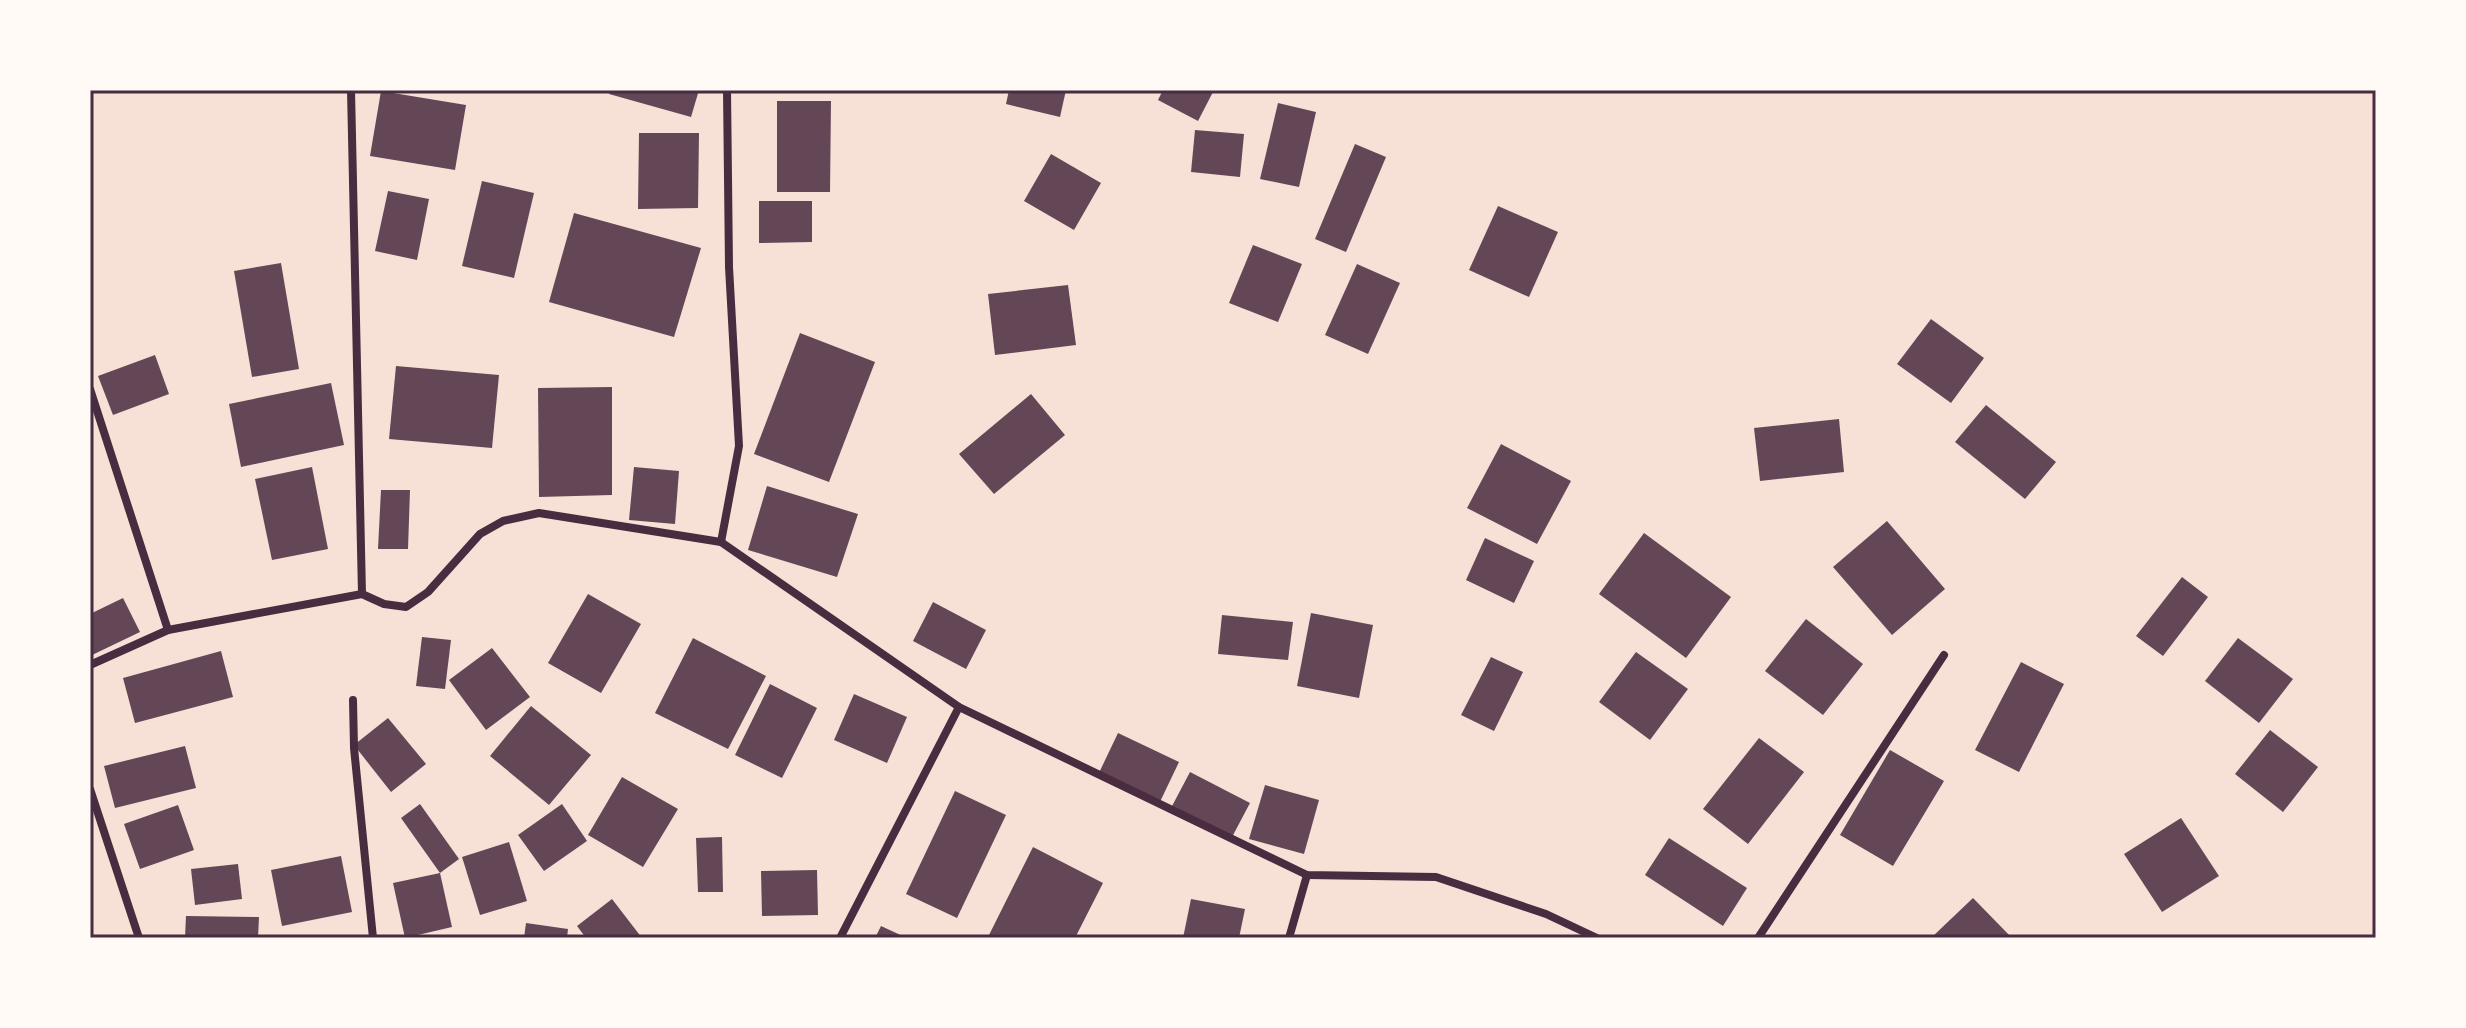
<svg xmlns="http://www.w3.org/2000/svg" width="2466" height="1028" font-family="Mulish,sans-serif">
	<style>
		.building { fill: #644757 }
		.lines { fill: none; stroke-linecap: round; stroke-linejoin: round }
		.minor { stroke: #4a2c40; stroke-width: 8 }
		.neatline { fill: none; stroke: #4a2c40; stroke-width: 3 }
	</style>
	<rect width="100%" height="100%" fill="#f7e1d7"/>
	<g class="building">
		<polygon points="610,90 699,90 691,117 609,94"/>
		<polygon points="1009,90 1066,90 1060,117 1006,104"/>
		<polygon points="1163,90 1214,90 1198,121 1158,100"/>
		<polygon points="381,91 466,105 455,170 370,156"/>
		<polygon points="777,101 831,101 830,192 777,192"/>
		<polygon points="1278,103 1316,112 1299,187 1260,179"/>
		<polygon points="1195,130 1244,134 1240,177 1191,172"/>
		<polygon points="639,133 699,133 698,208 638,209"/>
		<polygon points="1355,144 1386,157 1346,252 1315,239"/>
		<polygon points="1051,154 1101,183 1074,230 1024,201"/>
		<polygon points="482,181 534,193 514,278 462,266"/>
		<polygon points="388,191 429,199 417,260 375,251"/>
		<polygon points="759,201 812,201 812,242 759,243"/>
		<polygon points="1498,206 1558,232 1529,297 1469,270"/>
		<polygon points="574,213 701,248 674,337 549,302"/>
		<polygon points="1253,245 1302,264 1278,322 1229,303"/>
		<polygon points="281,263 299,369 252,377 234,271"/>
		<polygon points="1357,264 1400,283 1368,354 1325,335"/>
		<polygon points="1068,285 1076,345 995,355 988,294"/>
		<polygon points="1931,319 1984,358 1951,403 1897,364"/>
		<polygon points="800,333 875,362 829,482 754,454"/>
		<polygon points="155,355 169,394 113,415 98,376"/>
		<polygon points="396,366 499,375 492,448 389,439"/>
		<polygon points="331,383 344,445 241,467 229,404"/>
		<polygon points="612,387 612,495 539,497 538,388"/>
		<polygon points="1031,394 1065,435 994,494 959,454"/>
		<polygon points="1986,405 2056,462 2025,499 1955,442"/>
		<polygon points="1839,419 1844,472 1760,481 1754,428"/>
		<polygon points="1501,444 1571,481 1537,544 1467,508"/>
		<polygon points="312,467 328,549 272,560 255,479"/>
		<polygon points="634,467 679,471 675,524 629,520"/>
		<polygon points="767,486 858,514 837,577 748,550"/>
		<polygon points="381,490 410,490 408,549 378,549"/>
		<polygon points="1887,521 1945,589 1892,635 1833,567"/>
		<polygon points="1644,533 1731,597 1686,658 1599,594"/>
		<polygon points="1485,538 1534,561 1514,603 1466,580"/>
		<polygon points="2182,577 2208,597 2163,656 2136,636"/>
		<polygon points="588,594 641,624 601,693 548,663"/>
		<polygon points="123,598 140,632 90,656 90,614"/>
		<polygon points="933,602 986,630 966,669 913,641"/>
		<polygon points="1311,613 1373,625 1359,698 1297,686"/>
		<polygon points="1222,615 1293,622 1288,660 1218,654"/>
		<polygon points="1806,619 1863,664 1823,715 1765,671"/>
		<polygon points="422,637 451,640 445,689 416,686"/>
		<polygon points="693,638 766,676 728,749 655,713"/>
		<polygon points="2238,638 2293,679 2259,723 2205,681"/>
		<polygon points="492,648 530,697 486,730 449,680"/>
		<polygon points="221,651 233,697 135,723 123,678"/>
		<polygon points="1636,652 1688,689 1650,740 1599,702"/>
		<polygon points="1491,657 1523,672 1494,731 1461,715"/>
		<polygon points="2021,662 2064,684 2019,772 1975,750"/>
		<polygon points="770,684 817,708 782,778 735,755"/>
		<polygon points="854,694 907,717 887,763 834,740"/>
		<polygon points="531,706 591,755 549,805 490,756"/>
		<polygon points="388,718 426,764 391,792 354,745"/>
		<polygon points="2270,730 2318,767 2283,812 2235,774"/>
		<polygon points="1118,733 1179,762 1158,806 1097,777"/>
		<polygon points="1759,738 1804,772 1748,844 1703,809"/>
		<polygon points="185,746 196,788 115,808 104,766"/>
		<polygon points="1890,750 1944,781 1893,866 1840,835"/>
		<polygon points="1190,772 1250,803 1231,839 1171,808"/>
		<polygon points="622,777 678,809 643,867 588,835"/>
		<polygon points="1265,785 1319,800 1304,854 1249,839"/>
		<polygon points="955,791 1006,815 957,918 906,894"/>
		<polygon points="420,804 459,859 440,873 401,818"/>
		<polygon points="562,804 587,841 544,871 518,835"/>
		<polygon points="178,805 194,850 140,869 124,824"/>
		<polygon points="2181,818 2219,876 2162,912 2124,854"/>
		<polygon points="722,837 723,892 698,892 696,838"/>
		<polygon points="1669,838 1747,888 1723,926 1645,875"/>
		<polygon points="509,842 527,901 480,915 462,857"/>
		<polygon points="1033,847 1103,883 1075,938 996,938 989,935"/>
		<polygon points="341,856 352,912 282,926 271,870"/>
		<polygon points="238,864 242,899 195,905 191,869"/>
		<polygon points="817,870 818,915 762,916 761,871"/>
		<polygon points="440,873 452,927 405,938 393,883"/>
		<polygon points="1973,898 2012,938 1931,938"/>
		<polygon points="612,899 642,938 586,938 577,926"/>
		<polygon points="1191,899 1245,909 1239,938 1183,938"/>
		<polygon points="186,916 259,917 258,938 185,938"/>
		<polygon points="526,923 568,929 567,938 524,938"/>
		<polygon points="881,926 907,938 875,938"/>
	</g>
	<g class="lines">
		<g class="minor">
			<polyline points="351,90 362,594"/>
			<polyline points="90,389 168,630"/>
			<polyline points="721,542 739,446 729,267 727,90"/>
			<polyline points="90,665 168,630 362,594 384,604 406,607 428,592 480,534 503,521 539,513 721,542 959,707 1307,875 1436,877 1546,914 1597,938"/>
			<polyline points="353,700 354,748 373,938"/>
			<polyline points="90,789 139,938"/>
			<polyline points="840,938 959,707"/>
			<polyline points="1289,938 1307,875"/>
			<polyline points="1758,938 1944,655"/>
		</g>
	</g>
	<rect width="2466" height="1028" fill="none" stroke="#fffaf5" stroke-width="184"/>
	<rect x="92" y="92" width="2282" height="844" class="neatline"/>
</svg>
